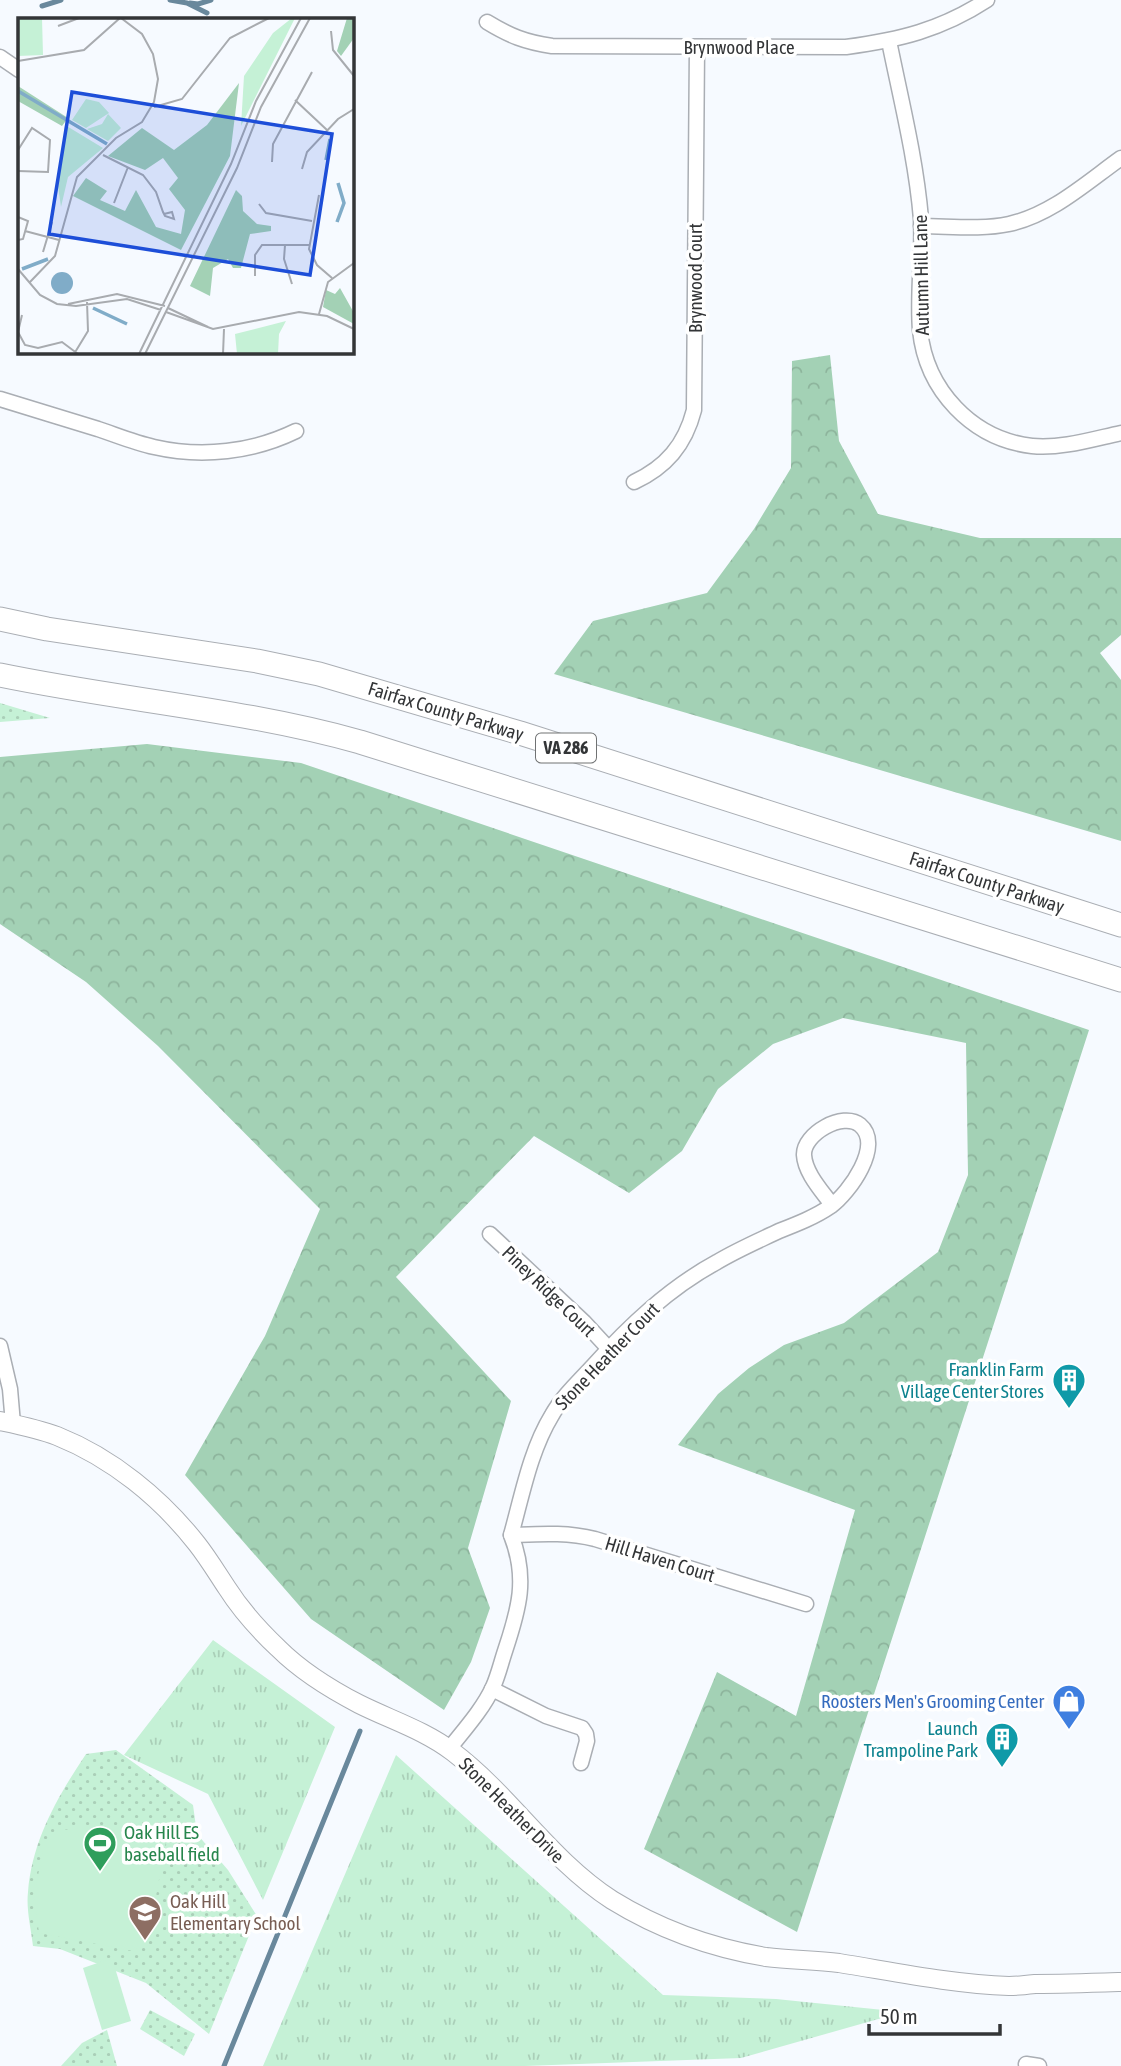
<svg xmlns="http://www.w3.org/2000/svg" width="1121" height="2066" font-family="'Asap Condensed',sans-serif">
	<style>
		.grass { fill: url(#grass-tufts) }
		.forest { fill: url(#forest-crowns) }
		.park { fill: url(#park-dots) }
		.pitch { fill: #c5f1d6 }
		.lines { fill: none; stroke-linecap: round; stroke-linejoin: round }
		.stream { stroke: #69889c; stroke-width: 5 }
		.minor-casing { stroke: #aaaeb4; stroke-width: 17 }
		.tertiary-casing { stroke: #aaaeb4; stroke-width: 20 }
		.trunk-casing { stroke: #aaaeb4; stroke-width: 25 }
		.minor { stroke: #fff; stroke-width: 14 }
		.tertiary { stroke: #fff; stroke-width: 18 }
		.trunk { stroke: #fff; stroke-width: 23 }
		.labels { text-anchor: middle; stroke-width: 7; stroke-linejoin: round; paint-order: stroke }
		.shield { fill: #fff; stroke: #707273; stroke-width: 2 }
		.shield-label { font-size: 18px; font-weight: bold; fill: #333537 }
		.street-label { font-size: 19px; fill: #333537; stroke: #fff }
		.culture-label { font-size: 19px; fill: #0d838f; stroke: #fff; text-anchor: end }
		.shop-label { font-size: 19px; fill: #366cbe; stroke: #fff; text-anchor: end }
		.leisure-label { font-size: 19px; fill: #27864d; stroke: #fff; text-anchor: start }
		.education-label { font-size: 19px; fill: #785e54; stroke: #fff; text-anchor: start }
		.inset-river { fill: none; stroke: #80acc8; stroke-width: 3.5 }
		.inset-road { fill: none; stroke: #a8abaf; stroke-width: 2 }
		.view { fill: #1d4ed8; fill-opacity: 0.15; stroke: #1d4ed8; stroke-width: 3.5 }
		.inset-edge { fill: none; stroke: #333537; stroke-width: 3.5 }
	</style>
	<defs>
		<pattern id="grass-tufts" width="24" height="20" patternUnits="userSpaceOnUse" patternTransform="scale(1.75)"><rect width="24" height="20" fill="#c5f1d6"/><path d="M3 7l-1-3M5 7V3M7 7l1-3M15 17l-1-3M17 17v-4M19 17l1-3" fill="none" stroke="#aacfb8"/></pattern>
		<pattern id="forest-crowns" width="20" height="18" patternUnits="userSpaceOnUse" patternTransform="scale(1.75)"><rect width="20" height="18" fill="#a3d1b5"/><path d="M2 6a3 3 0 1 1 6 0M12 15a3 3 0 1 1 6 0" fill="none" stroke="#8db49c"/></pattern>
		<pattern id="park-dots" width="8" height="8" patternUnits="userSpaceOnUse" patternTransform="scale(1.75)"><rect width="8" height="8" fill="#c5f1d6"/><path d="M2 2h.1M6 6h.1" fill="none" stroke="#aacfb8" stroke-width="1.8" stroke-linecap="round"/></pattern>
	</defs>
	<rect width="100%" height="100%" fill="#f6faff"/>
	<g class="grass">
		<polygon points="213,1640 335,1727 263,1900 208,1794 124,1755"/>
		<polygon points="396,1755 663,1995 776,1999 903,2012 741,2058 525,2066 263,2066"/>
	</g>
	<g class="forest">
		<polygon points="830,355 839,441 878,514 980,538 1121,538 1121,635 1100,653 1121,680 1121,841 554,674 593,621 707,593 754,529 791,468 792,361"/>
		<polygon points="147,744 301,763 1089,1030 797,1932 644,1849 717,1672 796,1716 855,1510 678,1445 718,1394 749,1368 784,1345 844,1323 938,1252 968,1175 966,1043 843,1018 773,1044 718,1089 682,1151 629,1193 534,1136 396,1277 511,1401 468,1548 490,1608 471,1662 444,1710 311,1619 185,1475 265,1336 320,1209 158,1046 86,982 0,924 0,757"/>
	</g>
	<g class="park">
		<polygon points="0,703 50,718 0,722"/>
		<path d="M116 1750 193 1805 197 1834 228 1870 257 1916 209 2034 146 1983 60 1949 33 1946C31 1928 26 1909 28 1892 32 1840 58 1796 86 1754Z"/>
		<polygon points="150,2010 195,2034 184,2056 140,2029"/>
		<polygon points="107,2030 117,2066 61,2066 82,2043"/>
	</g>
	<g class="pitch">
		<polygon points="87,1826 166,1841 148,1940 133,1951 39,1933 34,1895 43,1851 64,1830"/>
		<polygon points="112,1958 131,2021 102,2030 83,1968"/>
	</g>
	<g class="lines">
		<g class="stream">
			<polyline points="170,0 187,3 207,13"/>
			<polyline points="190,3 198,4 211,0"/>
			<polyline points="42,6 61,0"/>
			<polyline points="224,2066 360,1731"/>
		</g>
		<defs>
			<g id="minor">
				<path d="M487 22C510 36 525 42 552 46L846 47C899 40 941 30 987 0"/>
				<path d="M889 41C901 100 916 159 921 219 923 255 917 293 920 330 926 390 972 439 1032 446 1061 449 1093 439 1121 433"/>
				<polyline points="0,57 19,70"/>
				<path d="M921 226C949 226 981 230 1009 224 1051 215 1086 183 1121 158"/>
				<path d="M0 399C33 409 65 419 98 429 116 435 135 443 154 447 202 458 253 452 296 431"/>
				<path d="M634 482C666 467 685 445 694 410L697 47"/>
				<polyline points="490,1234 584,1322 609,1349"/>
				<polyline points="0,1346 10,1389 13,1424"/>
				<path d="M511 1535C540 1534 566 1532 595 1539L806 1604"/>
				<polyline points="492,1689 546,1716 582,1728 586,1734 587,1741 581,1763"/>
				<path d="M449 1749C464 1730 483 1709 493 1687 498 1676 501 1663 505 1651 519 1609 528 1578 511 1535 522 1496 530 1451 552 1415 562 1397 578 1382 592 1367 629 1326 669 1288 717 1262 737 1250 758 1241 779 1231 797 1224 815 1217 831 1206 849 1193 884 1145 860 1125 843 1111 803 1134 804 1155 805 1173 822 1191 832 1205"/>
				<polyline points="1026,2064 1039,2066"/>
			</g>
			<path id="tertiary" d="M0 1421C19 1425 39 1429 57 1436 112 1458 161 1498 197 1544 208 1558 217 1573 227 1588 241 1610 259 1630 278 1648 301 1671 330 1689 359 1704 391 1720 424 1730 453 1752 511 1796 550 1860 612 1900 659 1929 712 1948 766 1957 790 1960 815 1960 839 1963 895 1972 952 1984 1009 1986 1017 1986 1026 1985 1035 1984 1064 1984 1092 1983 1121 1982"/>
			<g id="trunk">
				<polyline points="0,619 47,629 257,661 319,674 520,733 1121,925"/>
				<path d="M0 675C120 700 242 709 360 742L1121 980"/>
			</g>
		</defs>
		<use href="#minor" class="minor-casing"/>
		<use href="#tertiary" class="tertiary-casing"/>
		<use href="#trunk" class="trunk-casing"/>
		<use href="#minor" class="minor"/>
		<use href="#tertiary" class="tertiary"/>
		<use href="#trunk" class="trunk"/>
	</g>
	<defs>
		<symbol id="building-pin" viewBox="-11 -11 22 30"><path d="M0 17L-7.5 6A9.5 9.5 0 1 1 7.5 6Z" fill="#0f9aa8" stroke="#fff"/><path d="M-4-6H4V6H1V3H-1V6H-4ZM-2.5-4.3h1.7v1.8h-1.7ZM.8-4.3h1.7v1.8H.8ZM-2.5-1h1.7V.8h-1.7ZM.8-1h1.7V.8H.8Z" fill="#fff"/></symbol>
		<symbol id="shop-pin" viewBox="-11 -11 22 30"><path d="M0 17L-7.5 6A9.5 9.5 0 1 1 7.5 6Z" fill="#3f7fe0" stroke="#fff"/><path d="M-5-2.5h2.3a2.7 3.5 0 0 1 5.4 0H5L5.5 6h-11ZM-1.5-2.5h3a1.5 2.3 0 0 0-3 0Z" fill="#fff"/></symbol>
		<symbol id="stadium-pin" viewBox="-11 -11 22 30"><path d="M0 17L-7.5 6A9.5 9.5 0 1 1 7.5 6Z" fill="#2e9e5b" stroke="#fff"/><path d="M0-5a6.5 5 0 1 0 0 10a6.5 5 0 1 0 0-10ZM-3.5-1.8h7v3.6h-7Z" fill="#fff"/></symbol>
		<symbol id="school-pin" viewBox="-11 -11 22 30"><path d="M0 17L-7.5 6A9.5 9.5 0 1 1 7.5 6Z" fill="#8d6e63" stroke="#fff"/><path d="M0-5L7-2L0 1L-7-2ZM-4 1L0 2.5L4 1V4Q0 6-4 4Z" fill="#fff"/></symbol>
	</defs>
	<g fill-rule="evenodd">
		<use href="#building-pin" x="1050" y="1361" width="38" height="52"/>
		<use href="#shop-pin" x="1050" y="1682" width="38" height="52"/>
		<use href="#building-pin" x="983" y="1720" width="38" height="52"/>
		<use href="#stadium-pin" x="81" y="1824" width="38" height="52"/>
		<use href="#school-pin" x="126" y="1893" width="38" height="52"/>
	</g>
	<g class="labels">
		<rect class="shield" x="536" y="733.5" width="60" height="29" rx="5"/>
		<g class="shield-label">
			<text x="566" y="754">VA 286</text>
		</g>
		<g class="street-label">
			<text x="739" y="54">Brynwood Place</text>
			<text transform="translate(921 275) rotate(-91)" y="7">Autumn Hill Lane</text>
			<text transform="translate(695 278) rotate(-90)" y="7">Brynwood Court</text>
			<text transform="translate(446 711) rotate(17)" y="7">Fairfax County Parkway</text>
			<text transform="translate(987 882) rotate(18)" y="7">Fairfax County Parkway</text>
			<text transform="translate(549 1291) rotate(44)" y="7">Piney Ridge Court</text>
			<text transform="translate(607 1356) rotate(-46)" y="7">Stone Heather Court</text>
			<text transform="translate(660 1559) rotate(17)" y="7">Hill Haven Court</text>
			<text transform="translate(512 1810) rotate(45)" y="7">Stone Heather Drive</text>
		</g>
		<g class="culture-label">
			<text x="1044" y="1376">Franklin Farm<tspan x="1044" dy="22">Village Center Stores</tspan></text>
			<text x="978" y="1735">Launch<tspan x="978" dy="22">Trampoline Park</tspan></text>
		</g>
		<g class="shop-label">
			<text x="1044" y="1708">Roosters Men's Grooming Center</text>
		</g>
		<g class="leisure-label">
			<text x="124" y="1839">Oak Hill ES<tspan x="124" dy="22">baseball field</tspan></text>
		</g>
		<g class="education-label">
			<text x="170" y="1908">Oak Hill<tspan x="170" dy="22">Elementary School</tspan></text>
		</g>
	</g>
	<g transform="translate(18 18)">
		<rect width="336" height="336" fill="#f6faff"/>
		<path d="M90 96 103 110 90 123 69 111 84 106ZM47 107 85 130 50 159 43 189 40 168Z" fill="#c5f1d6"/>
		<path d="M329 0H336V20L323 38 319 33ZM221 65 212 138 163 232 55 178 68 160 89 173 82 182 107 193 118 172 138 209 163 216 167 192 151 171 160 160 145 140 127 152 90 138 124 110 156 132 189 107ZM0 68 50 100 44 108 0 83ZM218 172 224 178 225 193 239 206 253 208V213L232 216 223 250H215L210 241 195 250 192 278 172 268ZM322 270 336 295V306L305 289 308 272 317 276Z" fill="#a3d1b5"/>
		<path d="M24 0 25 37 0 38V1ZM274 0H277L223 108 226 58 255 15ZM68 81 81 84 91 95 68 110 54 102ZM268 303 261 316 260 336H219L217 316Z" fill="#c5f1d6"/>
		<path d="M33 265a11 11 0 1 1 22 0a11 11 0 1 1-22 0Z" fill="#80acc8"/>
		<path class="inset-river" d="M0 73 89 126M308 142 312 121M319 204 326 185 320 165M4 251 30 241M75 290 109 306"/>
		<path class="inset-road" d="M40 8 61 0M313 13 315 32 336 58M0 43 66 32 102 0M277 82 309 112M136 89 164 81 212 20 251 0M0 132 14 110 32 122 30 154 0 153M85 137 125 157 138 174 145 194 147 198 156 201 154 194 146 196M254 144 255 126 294 54M284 151 289 134 320 101 336 91M301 177 291 231 299 247 314 260M96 185 110 149M241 186 248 195 294 203M0 199 10 203 5 221 0 222M7 213 41 222M267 227 266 241 274 266M25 234 34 204M0 251 22 277 39 286 58 288 109 281 143 292M237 258V237L244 227H291M12 264 37 238 59 159 98 120 124 104 136 84 140 61 135 36 124 16 103 0M50 286 99 276 147 288M150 290 190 309M148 294 195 311 281 294 309 298 336 311M301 296 310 264 336 245M4 297 0 314 7 327 20 330 44 324 60 336M56 336 70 313 69 284M121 336 213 146 238 83 283 0M127 336 219 150 243 89 292 0M205 336 206 311"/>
		<path class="view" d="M54 74 314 116 292 257 31 216Z"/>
		<rect width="336" height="336" class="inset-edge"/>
	</g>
	<path d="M869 2024v10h131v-10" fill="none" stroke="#333537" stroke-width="3.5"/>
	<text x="880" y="2024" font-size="21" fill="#333537" stroke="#ffffff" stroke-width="5" paint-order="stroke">50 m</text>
</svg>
